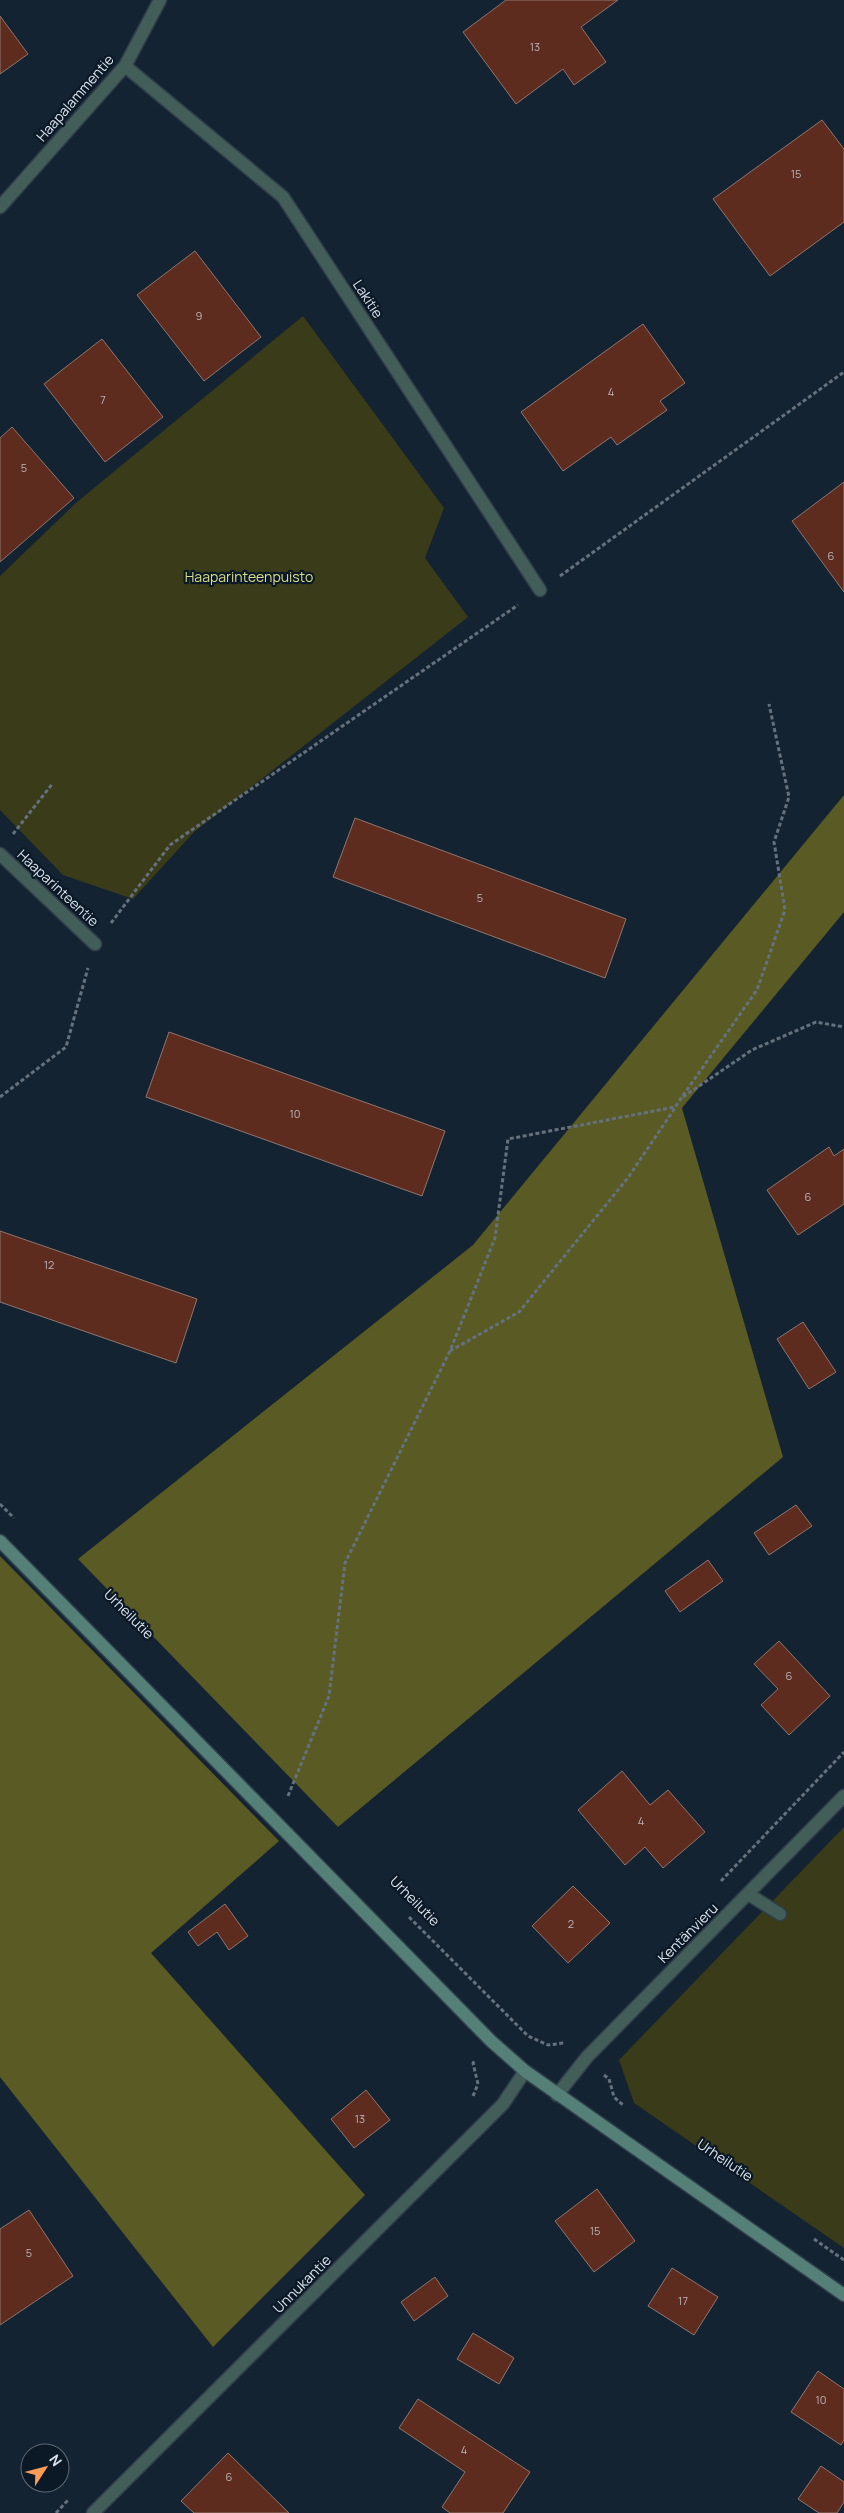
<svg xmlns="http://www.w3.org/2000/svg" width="844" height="2513" font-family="Manrope,sans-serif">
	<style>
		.green { fill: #3a3b18 }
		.forest { fill: #595a24 }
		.building { fill: #5d2c1f; stroke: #8f766f }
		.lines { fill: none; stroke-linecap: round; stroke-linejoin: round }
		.lane-casing { stroke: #303e4b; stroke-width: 15 }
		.street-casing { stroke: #303e4b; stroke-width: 15 }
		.secondary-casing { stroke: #303e4b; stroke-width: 15 }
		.path { stroke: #65727e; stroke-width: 3; stroke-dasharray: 4 2.5; stroke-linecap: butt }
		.lane { stroke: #435e58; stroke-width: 12 }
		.street { stroke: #435e58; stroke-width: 12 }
		.secondary { stroke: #548077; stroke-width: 12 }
		.labels { text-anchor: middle; stroke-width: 4.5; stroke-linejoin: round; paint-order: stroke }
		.number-label { font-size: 11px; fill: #bbb5ba }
		.street-label { font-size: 14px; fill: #dae3ed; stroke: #0b1927 }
		.park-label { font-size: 14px; fill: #dadd8a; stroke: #0b1927 }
	</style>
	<rect width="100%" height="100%" fill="#142331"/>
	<g class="green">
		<polygon points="303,316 444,508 425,558 468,617 194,832 133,899 63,875 0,810 0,576 77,502"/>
		<polygon points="844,1827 844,2248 634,2103 619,2060"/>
	</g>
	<g class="forest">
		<polygon points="844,795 844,912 682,1108 783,1457 338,1827 78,1559 473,1245"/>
		<polygon points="0,1556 279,1841 151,1953 365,2195 213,2347 0,2077"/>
	</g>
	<g class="building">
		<polygon points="506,0 618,0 581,27 606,62 574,85 563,69 516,104 463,32"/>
		<polygon points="0,16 28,54 0,74"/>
		<polygon points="822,120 844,149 844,222 770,276 713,199"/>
		<polygon points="195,251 261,337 204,381 137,295"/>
		<polygon points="643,324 685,383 660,401 667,410 617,445 611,437 563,471 521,412"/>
		<polygon points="102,339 163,417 105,462 44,384"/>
		<polygon points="12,427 74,498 0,562 0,438"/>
		<polygon points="844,482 844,592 792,521"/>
		<polygon points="355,818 626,919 605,978 333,877"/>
		<polygon points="169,1032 445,1131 422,1196 146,1097"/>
		<polygon points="829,1147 834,1156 844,1149 844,1204 798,1235 767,1190"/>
		<polygon points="0,1231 197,1299 176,1363 0,1302"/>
		<polygon points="803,1322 836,1372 809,1389 777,1339"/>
		<polygon points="796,1505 812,1526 769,1555 754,1533"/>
		<polygon points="708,1560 723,1581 680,1612 665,1591"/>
		<polygon points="779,1641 830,1696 789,1735 761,1705 778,1689 754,1664"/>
		<polygon points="622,1771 650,1805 668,1790 705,1832 663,1868 645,1847 625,1865 578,1810"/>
		<polygon points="573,1886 610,1923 568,1963 532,1926"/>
		<polygon points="225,1904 248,1936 229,1950 217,1932 198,1946 188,1932"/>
		<polygon points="366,2090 390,2120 354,2148 331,2119"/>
		<polygon points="597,2189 635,2241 594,2272 555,2221"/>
		<polygon points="29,2210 73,2276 0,2325 0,2229"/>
		<polygon points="672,2268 718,2297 694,2335 648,2306"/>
		<polygon points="435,2277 448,2296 414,2321 401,2302"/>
		<polygon points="473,2333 514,2358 499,2384 457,2359"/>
		<polygon points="818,2371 844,2389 844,2440 841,2445 791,2412"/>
		<polygon points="418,2399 530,2472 503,2513 450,2513 442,2507 465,2472 399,2428"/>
		<polygon points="228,2453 289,2513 194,2513 181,2501"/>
		<polygon points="821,2466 844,2482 844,2502 837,2513 819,2513 798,2499"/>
	</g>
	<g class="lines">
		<defs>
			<polyline id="lane" points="748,1894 780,1914"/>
			<g id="street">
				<polyline points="125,66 283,197 540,590"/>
				<polyline points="0,207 125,66 160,0"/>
				<polyline points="0,854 95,944"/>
				<polyline points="557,2095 587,2057 844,1796"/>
				<polyline points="93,2513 503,2104 525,2071"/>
			</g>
			<polyline id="secondary" points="0,1541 491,2041 525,2071 844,2295"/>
		</defs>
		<use href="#lane" class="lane-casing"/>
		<use href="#street" class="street-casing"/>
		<use href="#secondary" class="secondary-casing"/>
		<g class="path">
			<polyline points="560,576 844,372"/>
			<polyline points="13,834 53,783"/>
			<polyline points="111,923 170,845 518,605"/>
			<polyline points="0,1097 66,1047 88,968"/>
			<polyline points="683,1097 752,1050 816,1022 844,1027"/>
			<polyline points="450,1351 519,1312 627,1179 675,1108"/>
			<polyline points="0,1504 14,1518"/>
			<polyline points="288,1796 329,1696 345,1563 450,1351 495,1238 508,1139 675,1107 757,990 785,910 774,842 789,797 769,704"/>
			<polyline points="721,1881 844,1752"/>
			<polyline points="409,1917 528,2036 548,2045 564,2043"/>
			<polyline points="604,2075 609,2079 614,2097 624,2106"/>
			<polyline points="473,2096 478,2084 473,2063 476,2060"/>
			<polyline points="814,2239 844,2260"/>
			<polyline points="56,2513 69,2499"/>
		</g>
		<use href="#lane" class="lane"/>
		<use href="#street" class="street"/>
		<use href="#secondary" class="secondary"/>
	</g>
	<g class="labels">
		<g class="number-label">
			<text x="535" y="51">13</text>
			<text x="796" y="178">15</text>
			<text x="199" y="320">9</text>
			<text x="611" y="396">4</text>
			<text x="103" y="404">7</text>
			<text x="24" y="472">5</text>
			<text x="831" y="560">6</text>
			<text x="480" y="902">5</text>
			<text x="295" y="1118">10</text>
			<text x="808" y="1201">6</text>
			<text x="49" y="1269">12</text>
			<text x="789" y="1680">6</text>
			<text x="641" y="1825">4</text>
			<text x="571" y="1928">2</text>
			<text x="360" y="2123">13</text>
			<text x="595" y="2235">15</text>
			<text x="29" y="2257">5</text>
			<text x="683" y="2305">17</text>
			<text x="821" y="2404">10</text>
			<text x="464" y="2454">4</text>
			<text x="229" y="2481">6</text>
		</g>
		<g class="street-label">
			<text transform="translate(75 98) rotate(-49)" y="5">Haapalammentie</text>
			<text transform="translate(368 299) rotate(57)" y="5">Lakitie</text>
			<text transform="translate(58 888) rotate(43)" y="5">Haaparinteentie</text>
			<text transform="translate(129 1614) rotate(45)" y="5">Urheilutie</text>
			<text transform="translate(415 1901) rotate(45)" y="5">Urheilutie</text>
			<text transform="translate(688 1933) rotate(-45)" y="5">Kentänvieru</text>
			<text transform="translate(725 2160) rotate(34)" y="5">Urheilutie</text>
			<text transform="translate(302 2284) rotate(-45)" y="5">Unnukantie</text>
		</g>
		<g class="park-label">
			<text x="249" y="582">Haaparinteenpuisto</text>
		</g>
	</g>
	<g transform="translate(45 2468) rotate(54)"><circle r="24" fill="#0b1927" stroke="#5e6a76"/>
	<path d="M0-4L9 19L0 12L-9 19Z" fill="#fd9c56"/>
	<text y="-8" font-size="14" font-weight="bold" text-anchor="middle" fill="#dae3ed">N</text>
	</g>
</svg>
